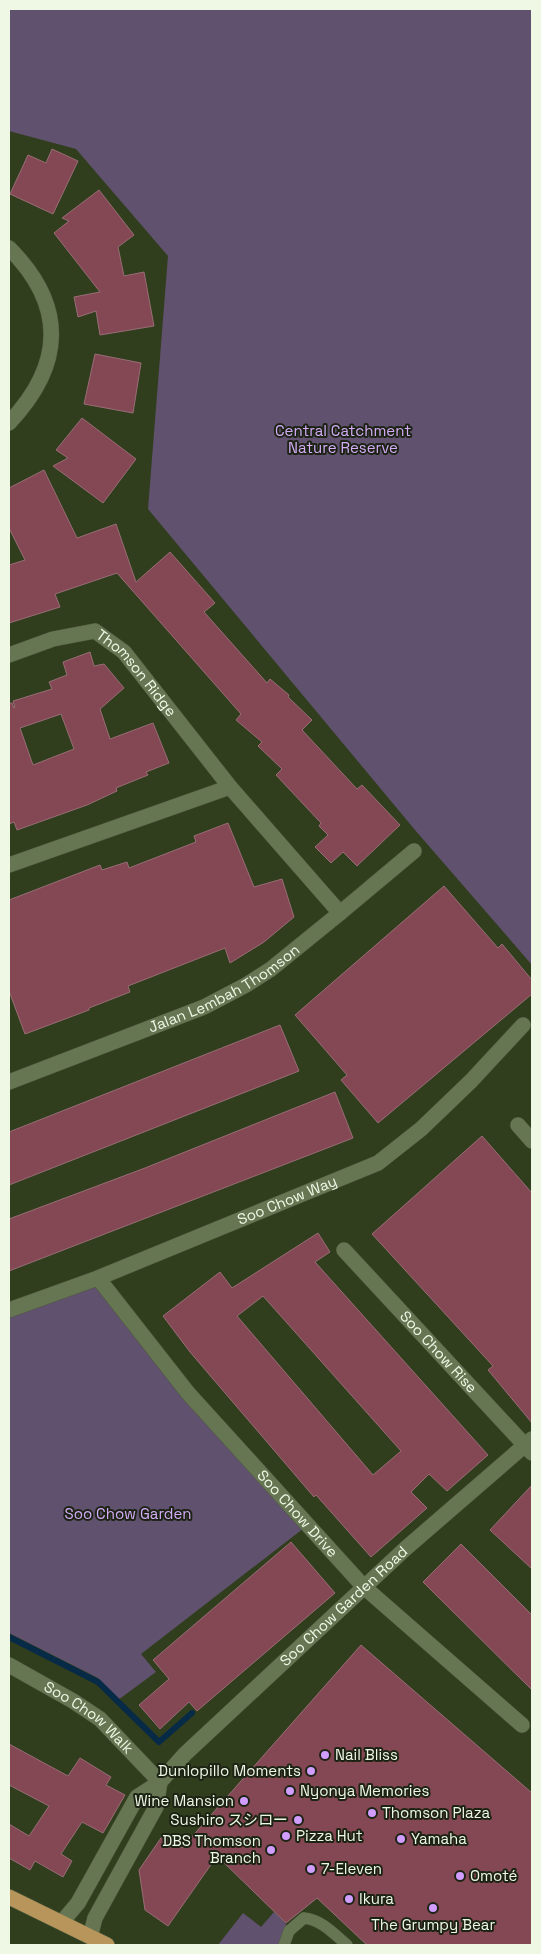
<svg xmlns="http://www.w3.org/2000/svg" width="541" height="1954" font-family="'Space Grotesk','Noto Sans JP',sans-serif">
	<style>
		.green { fill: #60516e }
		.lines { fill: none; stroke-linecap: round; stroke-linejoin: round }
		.stream { stroke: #072a46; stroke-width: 6 }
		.building { fill: #844854; stroke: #986d75; fill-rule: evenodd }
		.lane-casing { stroke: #505c3f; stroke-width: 12 }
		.street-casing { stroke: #505c3f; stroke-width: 16 }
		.primary-casing { stroke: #505c3f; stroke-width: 16 }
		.lane { stroke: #667653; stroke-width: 11 }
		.street { stroke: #667653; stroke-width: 15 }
		.primary { stroke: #b8955a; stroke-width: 15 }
		.poi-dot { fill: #d19dfe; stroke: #1c2314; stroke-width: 2 }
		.labels { text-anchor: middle; stroke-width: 4; stroke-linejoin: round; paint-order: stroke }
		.park-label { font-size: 15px; fill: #d4acf8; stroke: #1c2314 }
		.street-label { font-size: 15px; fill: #eff8e5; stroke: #1c2314 }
		.poi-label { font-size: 15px; fill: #eff8e5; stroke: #1c2314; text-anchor: start }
	</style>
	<rect width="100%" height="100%" fill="#313e1e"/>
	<g class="green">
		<polygon points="9,9 532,9 532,965 415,830 148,509 168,256 76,149 9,131"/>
		<polygon points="96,1278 304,1528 141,1654 156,1672 118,1700 98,1678 9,1633 9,1310"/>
		<path d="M274 1912C289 1926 291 1926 284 1945H218L243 1913 261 1927Z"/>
	</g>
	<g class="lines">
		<polyline class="stream" points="9,1637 98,1682 159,1742 192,1713"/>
	</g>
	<g class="building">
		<polygon points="52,149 78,161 53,214 10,194 28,155 46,163"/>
		<polygon points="99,190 134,235 118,247 124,276 144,272 154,326 100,335 96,311 78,317 74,297 100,292 54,233 69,221 62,218"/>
		<polygon points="95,354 141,363 133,413 84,404"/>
		<polygon points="82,418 136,459 103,503 53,466 68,458 56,450"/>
		<polygon points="44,470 77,538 116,524 136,582 170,552 215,603 204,612 267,683 270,679 289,695 288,697 312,720 302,730 357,789 362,785 400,825 357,866 343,852 331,863 315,847 328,835 319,826 321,823 276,775 282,769 258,746 262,742 236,720 241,714 117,573 55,594 60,607 9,623 9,565 25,560 9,528 9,488"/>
		<path d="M90 652 94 666 104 664 124 688 100 709 110 739 153 723 169 763 146 772 148 775 116 788 117 791 87 805 17 830 14 822 9 824V703H12L14 708 15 707 13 701 52 689 49 682 67 675 63 662ZM61 714 74 749 33 765 20 728Z"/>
		<polygon points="228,823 254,887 282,879 294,917 264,942 230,963 225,948 128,986 130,992 89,1008 89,1010 25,1034 9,991 9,900 100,865 102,870 127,862 129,868 196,842 194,836"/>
		<polygon points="444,886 498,948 502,944 532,980 532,994 378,1123 341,1080 347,1075 295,1015"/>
		<polygon points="280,1025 299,1071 9,1185 9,1132"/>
		<polygon points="335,1092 353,1138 9,1271 9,1219 145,1168"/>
		<polygon points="482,1136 532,1193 532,1423 488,1370 493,1366 372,1234"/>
		<path d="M318 1233 330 1252 315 1262 488 1455 447 1491 429 1474 411 1492 427 1508 371 1557 316 1495 314 1497 190 1352 163 1316 220 1272 232 1288ZM263 1296 401 1451 373 1475 237 1316Z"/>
		<polygon points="532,1485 532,1569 490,1530"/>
		<polygon points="291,1542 335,1593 197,1711 189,1702 160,1729 139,1705 169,1679 153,1660"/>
		<polygon points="461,1544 532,1615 532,1690 423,1582"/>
		<polygon points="361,1645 532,1793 532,1945 367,1945 317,1898 286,1923 217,1856 168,1926 145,1910 139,1870 163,1835 182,1848"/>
		<polygon points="9,1744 68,1776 80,1758 111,1777 106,1785 125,1795 103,1833 82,1822 61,1854 72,1861 63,1877 35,1861 30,1870 9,1858 9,1824 29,1836 49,1806 9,1785"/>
	</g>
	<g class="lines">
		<defs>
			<path id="lane" d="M284 1945 289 1931 304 1918C322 1920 334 1934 347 1945"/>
			<g id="street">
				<path d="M9 248C67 306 64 365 9 423"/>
				<path id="s1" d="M9 655 53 639 95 631 124 652 230 787 340 913"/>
				<polyline points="9,865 230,787"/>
				<path id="s2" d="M9 1082 204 1007 246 985 271 969 340 913 414 851"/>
				<polyline points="518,1125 532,1141"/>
				<path id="s3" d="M344 1250 532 1453"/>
				<path id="s4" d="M98 1278 188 1393 364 1587 522 1725"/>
				<path id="s5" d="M9 1310 98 1278 378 1163 421 1129 471 1081 523 1025"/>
				<path id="s6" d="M9 1665 73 1701 100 1719 160 1782"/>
				<path id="s7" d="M62 1922 78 1903 137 1797 160 1782 185 1754 405 1549 532 1439"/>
				<polyline points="90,1937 95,1918 156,1807 160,1782"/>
			</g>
			<polyline id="primary" points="9,1897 107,1945"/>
		</defs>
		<use href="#lane" class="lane-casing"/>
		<use href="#street" class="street-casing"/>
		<use href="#primary" class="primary-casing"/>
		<use href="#lane" class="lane"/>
		<use href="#street" class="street"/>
		<use href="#primary" class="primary"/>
	</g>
	<g class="poi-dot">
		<circle cx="325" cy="1755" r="5"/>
		<circle cx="311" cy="1771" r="5"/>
		<circle cx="290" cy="1791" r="5"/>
		<circle cx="244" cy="1801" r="5"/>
		<circle cx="372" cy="1813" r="5"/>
		<circle cx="298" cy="1820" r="5"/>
		<circle cx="286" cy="1836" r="5"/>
		<circle cx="401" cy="1839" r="5"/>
		<circle cx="271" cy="1850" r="5"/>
		<circle cx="311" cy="1869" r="5"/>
		<circle cx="460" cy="1876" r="5"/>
		<circle cx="349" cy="1899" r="5"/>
		<circle cx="433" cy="1908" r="5"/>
	</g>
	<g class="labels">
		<g class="park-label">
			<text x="343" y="436">Central Catchment<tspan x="343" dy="17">Nature Reserve</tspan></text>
			<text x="128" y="1519">Soo Chow Garden</text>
		</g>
		<g class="street-label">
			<text dy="5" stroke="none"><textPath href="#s1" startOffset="149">Thomson Ridge</textPath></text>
			<text dy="5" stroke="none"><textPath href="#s2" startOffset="235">Jalan Lembah Thomson</textPath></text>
			<text dy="5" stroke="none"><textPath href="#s5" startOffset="299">Soo Chow Way</textPath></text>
			<text dy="5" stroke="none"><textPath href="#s3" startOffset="139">Soo Chow Rise</textPath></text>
			<text dy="5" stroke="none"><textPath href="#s4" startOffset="309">Soo Chow Drive</textPath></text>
			<text dy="5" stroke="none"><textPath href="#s7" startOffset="428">Soo Chow Garden Road</textPath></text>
			<text dy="5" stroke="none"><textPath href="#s6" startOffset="96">Soo Chow Walk</textPath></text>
		</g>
		<g class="poi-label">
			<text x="335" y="1760">Nail Bliss</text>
			<text x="301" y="1776" text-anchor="end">Dunlopillo Moments</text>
			<text x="300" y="1796">Nyonya Memories</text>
			<text x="234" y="1806" text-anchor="end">Wine Mansion</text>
			<text x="382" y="1818">Thomson Plaza</text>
			<text x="288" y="1825" text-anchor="end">Sushiro スシロー</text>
			<text x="296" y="1841">Pizza Hut</text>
			<text x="411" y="1844">Yamaha</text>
			<text x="261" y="1846" text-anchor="end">DBS Thomson<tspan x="261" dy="17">Branch</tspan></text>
			<text x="321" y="1874">7-Eleven</text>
			<text x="470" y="1881">Omoté</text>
			<text x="359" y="1904">Ikura</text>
			<text x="433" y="1930" text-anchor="middle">The Grumpy Bear</text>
		</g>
	</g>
	<rect width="541" height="1954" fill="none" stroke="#eff8e5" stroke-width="20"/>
</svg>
